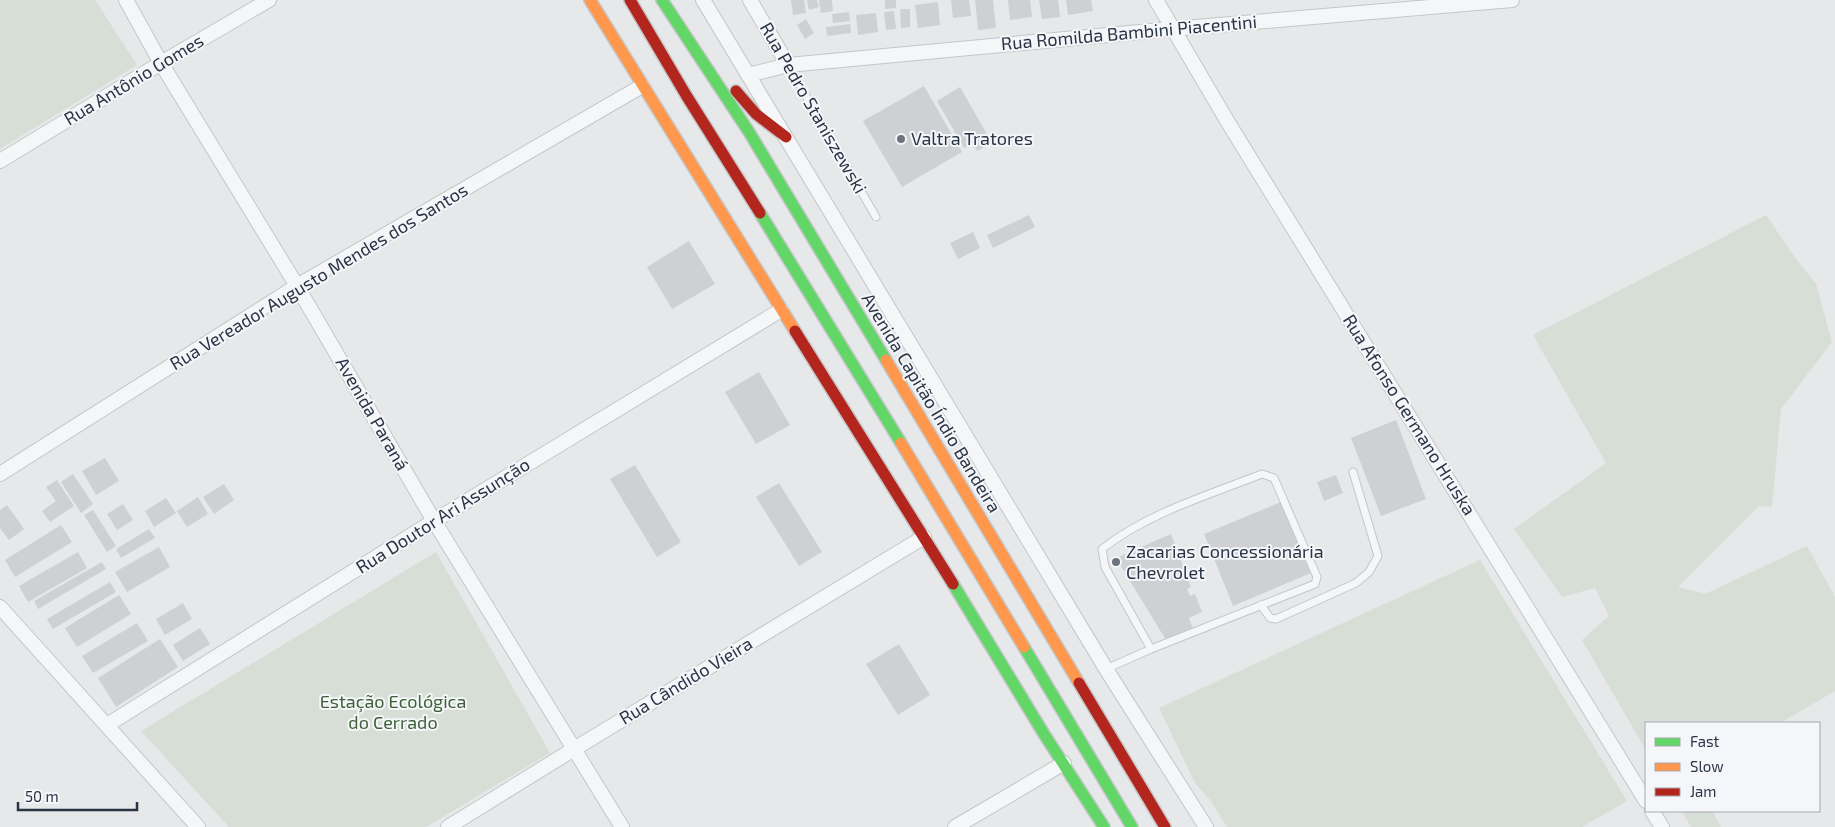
<svg xmlns="http://www.w3.org/2000/svg" width="1835" height="827" font-family="'Exo 2',sans-serif">
	<style>
		.green { fill: #d6ded6 }
		.building { fill: #ced0d3 }
		.lines { fill: none; stroke-linecap: round; stroke-linejoin: round }
		.lane-casing { stroke: #c4c6c8; stroke-width: 9 }
		.street-casing { stroke: #c4c6c8; stroke-width: 16 }
		.fast-casing { stroke: #c4c6c8; stroke-width: 14 }
		.slow-casing { stroke: #c4c6c8; stroke-width: 14 }
		.jam-casing { stroke: #c4c6c8; stroke-width: 14 }
		.lane { stroke: #f5f6f7; stroke-width: 7 }
		.street { stroke: #f5f6f7; stroke-width: 14 }
		.fast { stroke: #63d668; stroke-width: 11 }
		.slow { stroke: #ff974d; stroke-width: 11 }
		.jam { stroke: #b3261e; stroke-width: 11 }
		.poi-dot { fill: #6c737f; stroke: #f4f6f9; stroke-width: 2 }
		.labels { text-anchor: middle; stroke-width: 4; stroke-linejoin: round; paint-order: stroke }
		.street-label { font-size: 18px; fill: #2b3445; stroke: #f4f6f9 }
		.poi-label { font-size: 18px; fill: #2b3445; stroke: #f4f6f9; text-anchor: start }
		.park-label { font-size: 18px; fill: #3f6138; stroke: #f4f6f9 }
	</style>
	<rect width="100%" height="100%" fill="#e6e8ea"/>
	<g class="green">
		<polygon points="0,0 95,0 137,65 0,149"/>
		<polygon points="1766,215 1794,256 1816,284 1832,342 1781,409 1772,507 1759,506 1678,587 1705,594 1807,546 1835,597 1835,691 1780,723 1646,723 1646,750 1582,640 1609,616 1595,588 1562,597 1514,529 1606,463 1533,335"/>
		<polygon points="436,552 550,753 426,827 229,827 141,731"/>
		<polygon points="1480,560 1627,801 1582,827 1227,827 1210,800 1195,783 1159,708"/>
		<polygon points="1682,811 1712,811 1721,827 1691,827"/>
	</g>
	<g class="building">
		<polygon points="791,0 804,0 806,13 793,15"/>
		<polygon points="807,0 817,0 819,7 809,10"/>
		<polygon points="819,0 832,0 833,11 821,13"/>
		<polygon points="885,0 896,0 896,8 885,9"/>
		<polygon points="951,0 969,0 971,16 953,18"/>
		<polygon points="975,0 993,0 996,28 978,30"/>
		<polygon points="1008,0 1030,0 1032,17 1010,20"/>
		<polygon points="1039,0 1058,0 1060,17 1042,19"/>
		<polygon points="1066,0 1091,0 1093,11 1068,15"/>
		<polygon points="938,2 940,25 918,28 915,5"/>
		<polygon points="900,9 910,9 910,27 901,28"/>
		<polygon points="894,11 896,29 886,30 884,12"/>
		<polygon points="849,12 850,21 833,23 832,14"/>
		<polygon points="876,13 878,32 858,35 856,15"/>
		<polygon points="806,19 814,33 805,39 797,25"/>
		<polygon points="850,24 851,33 827,36 826,27"/>
		<polygon points="924,86 962,152 902,187 863,121"/>
		<polygon points="960,87 992,143 977,151 973,144 964,148 937,101"/>
		<polygon points="1029,215 1035,227 993,248 987,235"/>
		<polygon points="973,232 980,248 958,259 950,243"/>
		<polygon points="689,241 715,284 672,309 647,267"/>
		<polygon points="759,372 790,425 756,444 725,392"/>
		<polygon points="1396,420 1426,499 1381,516 1351,438"/>
		<polygon points="105,458 119,481 96,495 82,471"/>
		<polygon points="635,465 681,542 657,557 610,479"/>
		<polygon points="73,474 93,504 81,513 61,482"/>
		<polygon points="1336,475 1343,493 1324,501 1317,482"/>
		<polygon points="57,480 74,506 50,522 42,511 56,501 46,487"/>
		<polygon points="779,483 822,552 799,566 756,497"/>
		<polygon points="224,484 234,500 214,514 203,497"/>
		<polygon points="198,497 208,514 187,527 177,511"/>
		<polygon points="166,498 176,513 154,527 145,511"/>
		<polygon points="1281,502 1311,573 1233,606 1204,534"/>
		<polygon points="123,504 133,520 117,530 107,514"/>
		<polygon points="7,505 24,529 9,540 0,528 0,510"/>
		<polygon points="93,510 116,546 107,552 84,515"/>
		<polygon points="61,525 72,542 15,577 5,560"/>
		<polygon points="149,529 155,538 121,558 116,549"/>
		<polygon points="1171,534 1191,587 1187,589 1190,596 1195,594 1202,612 1189,618 1193,629 1166,640 1116,558"/>
		<polygon points="159,547 170,567 127,592 115,572"/>
		<polygon points="78,552 87,568 28,602 19,586"/>
		<polygon points="102,562 106,569 38,609 34,601"/>
		<polygon points="110,582 116,592 53,629 47,619"/>
		<polygon points="119,595 131,614 77,647 65,628"/>
		<polygon points="183,603 192,619 165,635 156,619"/>
		<polygon points="137,623 148,641 93,673 82,656"/>
		<polygon points="200,628 210,644 183,661 173,645"/>
		<polygon points="160,639 178,667 116,707 98,678"/>
		<polygon points="899,644 930,695 898,715 866,664"/>
	</g>
	<g class="lines">
		<defs>
			<g id="lane">
				<polyline points="788,65 876,217"/>
				<polyline points="1261,605 1270,618 1276,619 1356,583 1369,572 1378,556 1353,472"/>
				<path d="M1106 669 1151 649 1315 584 1317 577 1274 478 1262 474C1208 495 1148 513 1102 549L1105 567 1151 649"/>
			</g>
			<g id="street">
				<polyline points="126,0 161,63 297,286 434,521 622,827"/>
				<polyline points="703,0 1106,669 1206,827"/>
				<polyline points="750,0 788,65"/>
				<polyline points="1156,0 1229,124 1646,801"/>
				<polyline points="748,75 788,65 1172,29 1512,0"/>
				<polyline points="0,161 161,63 269,0"/>
				<polyline points="0,474 297,286 642,86"/>
				<polyline points="0,607 198,827"/>
				<polyline points="107,725 434,521 781,310"/>
				<polyline points="1652,811 1662,827"/>
				<polyline points="448,827 574,749 924,537"/>
				<polyline points="955,827 1064,763"/>
			</g>
			<g id="fast">
				<polyline points="662,0 749,132 886,360"/>
				<polyline points="760,213 901,443"/>
				<polyline points="953,584 1044,734 1104,827"/>
				<polyline points="1024,647 1132,827"/>
			</g>
			<g id="slow">
				<polyline points="590,0 795,331"/>
				<polyline points="886,360 1079,683"/>
				<polyline points="901,443 1024,647"/>
			</g>
			<g id="jam">
				<polyline points="630,0 686,95 760,213"/>
				<polyline points="736,91 756,114 786,137"/>
				<polyline points="795,331 953,584"/>
				<polyline points="1079,683 1165,827"/>
			</g>
		</defs>
		<use href="#lane" class="lane-casing"/>
		<use href="#street" class="street-casing"/>
		<use href="#fast" class="fast-casing"/>
		<use href="#slow" class="slow-casing"/>
		<use href="#jam" class="jam-casing"/>
		<use href="#lane" class="lane"/>
		<use href="#street" class="street"/>
		<use href="#fast" class="fast"/>
		<use href="#slow" class="slow"/>
		<use href="#jam" class="jam"/>
	</g>
	<g class="poi-dot">
		<circle cx="901" cy="139" r="5"/>
		<circle cx="1116" cy="562" r="5"/>
	</g>
	<g class="labels">
		<g class="street-label">
			<text transform="translate(1129 33) rotate(-5)" y="6">Rua Romilda Bambini Piacentini</text>
			<text transform="translate(134 80) rotate(-31)" y="6">Rua Antônio Gomes</text>
			<text transform="translate(813 108) rotate(60)" y="6">Rua Pedro Staniszewski</text>
			<text transform="translate(319 277) rotate(-31)" y="6">Rua Vereador Augusto Mendes dos Santos</text>
			<text transform="translate(931 403) rotate(59)" y="6">Avenida Capitão Índio Bandeira</text>
			<text transform="translate(372 414) rotate(60)" y="6">Avenida Paraná</text>
			<text transform="translate(1409 415) rotate(58)" y="6">Rua Afonso Germano Hruska</text>
			<text transform="translate(443 516) rotate(-32)" y="6">Rua Doutor Ari Assunção</text>
			<text transform="translate(686 681) rotate(-31)" y="6">Rua Cândido Vieira</text>
		</g>
		<g class="poi-label">
			<text x="911" y="145">Valtra Tratores</text>
			<text x="1126" y="558">Zacarias Concessionária<tspan x="1126" dy="21">Chevrolet</tspan></text>
		</g>
		<g class="park-label">
			<text x="393" y="708">Estação Ecológica<tspan x="393" dy="21">do Cerrado</tspan></text>
		</g>
	</g>
	<rect x="1645" y="722" width="175" height="90" fill="#f4f6f9" stroke="#a4a8b1"/>
	<rect x="1655" y="738" width="25" height="8" fill="#63d668" stroke="#a4a8b1"/>
	<text x="1690" y="747" font-size="15" fill="#2b3445">Fast</text>
	<rect x="1655" y="763" width="25" height="8" fill="#ff974d" stroke="#a4a8b1"/>
	<text x="1690" y="772" font-size="15" fill="#2b3445">Slow</text>
	<rect x="1655" y="788" width="25" height="8" fill="#b3261e" stroke="#a4a8b1"/>
	<text x="1690" y="797" font-size="15" fill="#2b3445">Jam</text>
	<path d="M18 802v8h119v-8" fill="none" stroke="#2b3445" stroke-width="2.5"/>
	<text x="25" y="802" font-size="15" fill="#2b3445" stroke="#f4f6f9" stroke-width="4" paint-order="stroke">50 m</text>
</svg>
